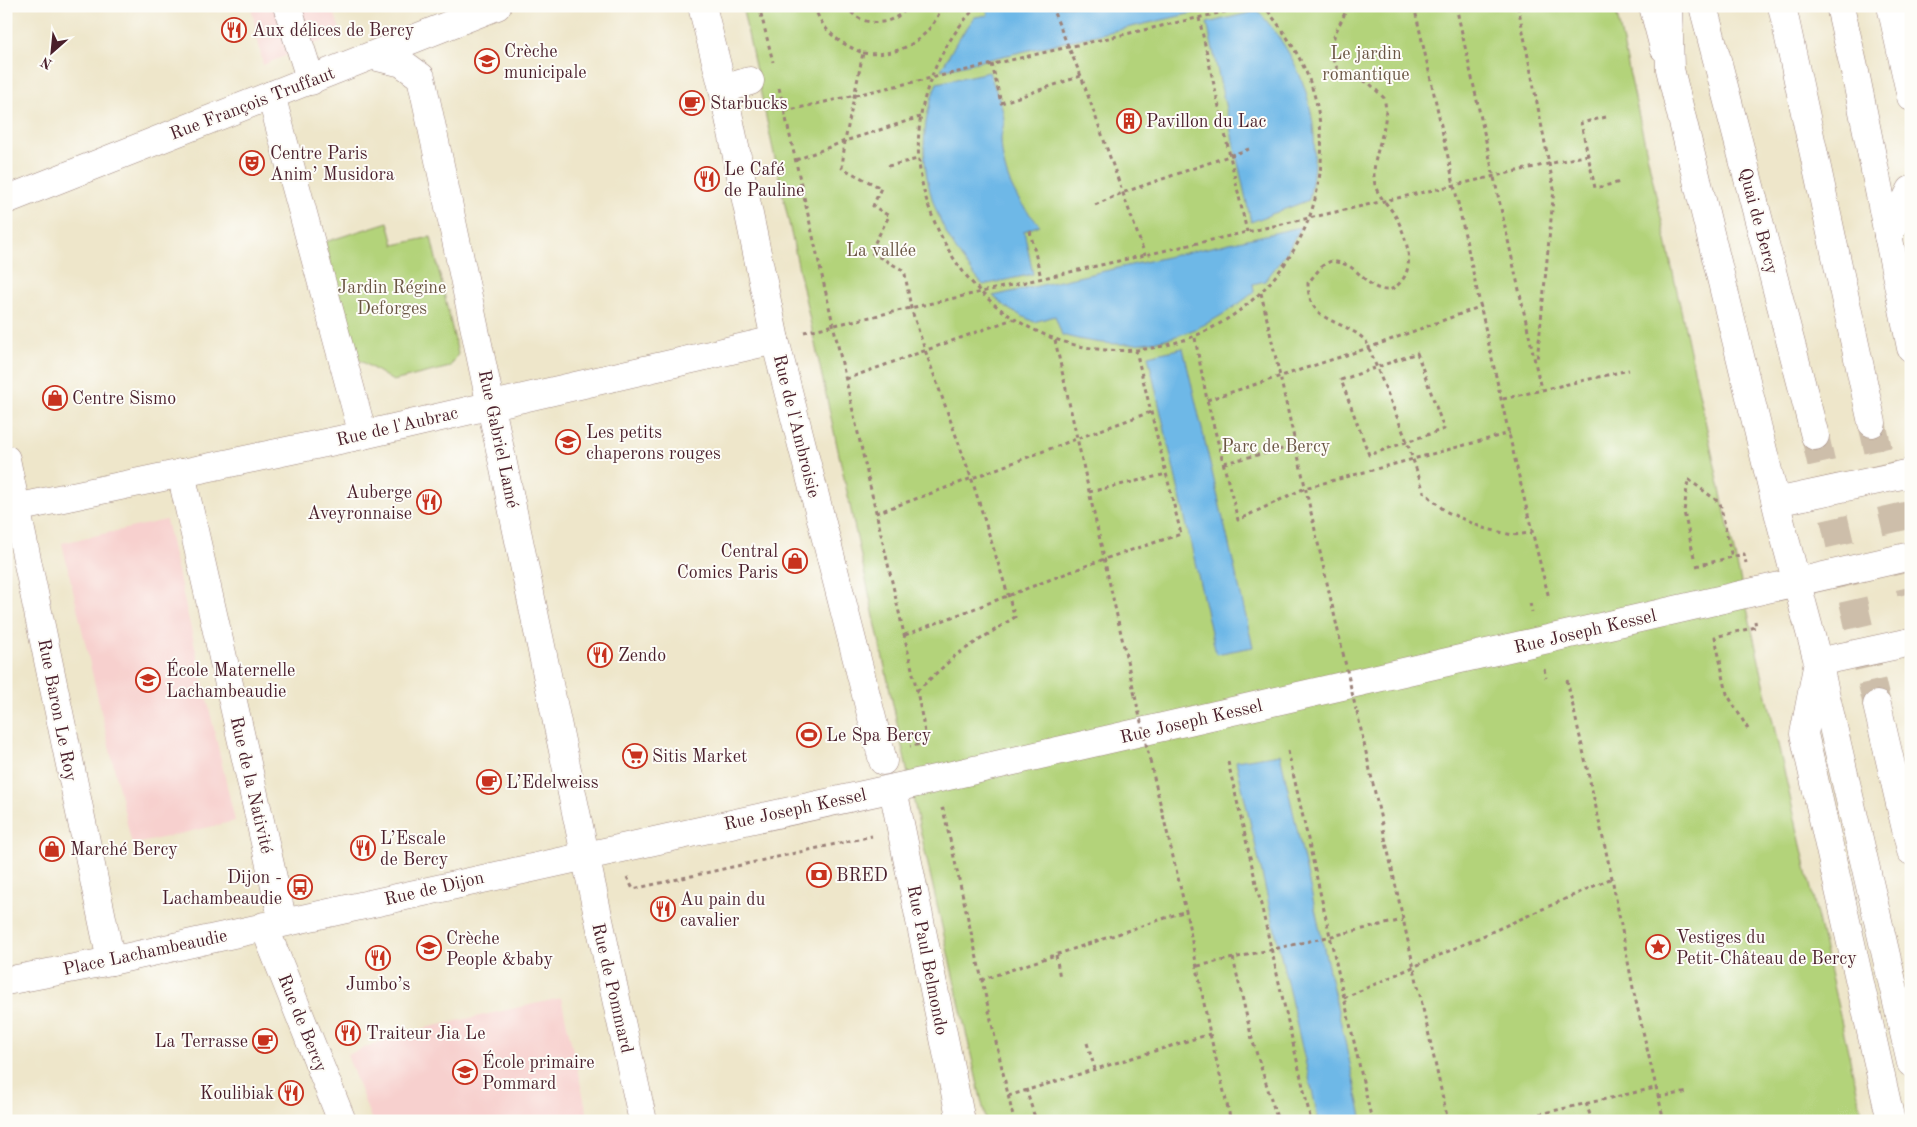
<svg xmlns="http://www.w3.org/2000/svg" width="1917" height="1127" font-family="'Old Standard TT',serif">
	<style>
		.built { fill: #f7d0ce }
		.green { fill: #b3d37a; stroke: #7e7952 }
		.water { fill: #6eb8e7; stroke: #5c6c89 }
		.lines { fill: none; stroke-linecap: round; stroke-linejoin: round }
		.major-tunnel { stroke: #cdbeaa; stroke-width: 28; stroke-dasharray: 28 14; stroke-linecap: butt }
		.minor-casing { stroke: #9c827a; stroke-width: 29 }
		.major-casing { stroke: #9c827a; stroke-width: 29 }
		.path { stroke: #9c827a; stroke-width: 3; stroke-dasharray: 4 4; stroke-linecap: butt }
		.minor { stroke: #fff; stroke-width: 28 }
		.major { stroke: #fff; stroke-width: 28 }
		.path-bridge { stroke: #9c827a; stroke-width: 3; stroke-dasharray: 4 4; stroke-linecap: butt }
		.labels { text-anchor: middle; stroke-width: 4; stroke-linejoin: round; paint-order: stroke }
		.poi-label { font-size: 18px; fill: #4a1f2b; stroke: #fdfcf7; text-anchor: start }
		.park-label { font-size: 18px; fill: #6a5543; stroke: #fdfcf7 }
		.street-label { font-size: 18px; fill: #4a1f2b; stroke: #fdfcf7 }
	</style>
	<rect width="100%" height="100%" fill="#fdfcf7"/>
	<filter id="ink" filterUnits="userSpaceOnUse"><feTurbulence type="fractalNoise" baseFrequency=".02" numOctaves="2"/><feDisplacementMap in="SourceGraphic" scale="10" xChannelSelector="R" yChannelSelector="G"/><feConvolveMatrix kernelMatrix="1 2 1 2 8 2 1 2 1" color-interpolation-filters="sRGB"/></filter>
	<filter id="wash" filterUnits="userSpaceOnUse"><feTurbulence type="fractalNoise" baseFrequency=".0096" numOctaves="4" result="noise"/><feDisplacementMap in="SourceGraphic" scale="20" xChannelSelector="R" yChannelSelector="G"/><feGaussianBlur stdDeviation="1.12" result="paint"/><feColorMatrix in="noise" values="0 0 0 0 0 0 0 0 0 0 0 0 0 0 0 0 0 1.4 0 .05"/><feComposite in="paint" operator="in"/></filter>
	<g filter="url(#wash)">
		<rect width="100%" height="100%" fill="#eee6ca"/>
		<g class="built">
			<polygon points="251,6 332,6 341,33 263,65"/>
			<polygon points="166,520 235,821 132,845 62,543"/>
			<polygon points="561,998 589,1121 372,1121 347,1055 398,1034"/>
		</g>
		<g class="green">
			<polygon points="742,6 1615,6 1725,512 1864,1121 986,1121 919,825"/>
			<polygon points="388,222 394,245 431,237 458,354 450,367 393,381 353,356 325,242"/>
		</g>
		<g class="water">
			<polygon points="986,6 1224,6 941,70 957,41 975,17 988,15"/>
			<path d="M1258 11C1308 67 1324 126 1309 200L1251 222 1207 23Z"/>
			<path d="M989 72C994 86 1003 105 1004 120 1004 126 1001 133 1001 139 1002 174 1015 201 1040 225L1024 231 1033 274 983 285C933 230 907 156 937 83Z"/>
			<path d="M1301 227 1285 255 1265 281 1253 284 1254 292C1195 340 1137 356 1062 335L1055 316 1034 322 1010 310 993 296Z"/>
			<polygon points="1183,348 1253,647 1216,654 1148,356"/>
			<polygon points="1280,754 1363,1121 1319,1121 1236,761"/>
		</g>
	</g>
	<g filter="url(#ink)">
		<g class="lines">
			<g class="major-tunnel">
				<polyline points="1872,423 1911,593"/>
				<polyline points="1815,436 1877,705"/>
			</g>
			<defs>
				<g id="minor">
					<polyline points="287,6 311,81"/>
					<polyline points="702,6 723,89 775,340 883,761"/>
					<polyline points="1653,6 1664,48"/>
					<polyline points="1891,6 1911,97"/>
					<path d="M373 56 402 63 421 77C497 425 565 774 643 1121"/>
					<polyline points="723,89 750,81"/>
					<polyline points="271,95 363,435"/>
					<polyline points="6,200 497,6"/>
					<polyline points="1888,236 1911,190"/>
					<polyline points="6,459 111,961"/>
					<polyline points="181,473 283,922"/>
					<polyline points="6,510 363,435 775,340"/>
					<polyline points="1818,662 1804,734 1891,1121"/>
					<polyline points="895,799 961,1121"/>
					<polyline points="264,926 342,1121"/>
				</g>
				<g id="major">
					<polyline points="1668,6 1670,69 1780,520 1818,662 1911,1063"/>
					<polyline points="1703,6 1815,436"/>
					<polyline points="1782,6 1872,423"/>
					<polyline points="1840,6 1855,72 1911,348"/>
					<polyline points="1776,502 1911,473"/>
					<polyline points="1818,662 1911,642"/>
					<polyline points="1877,705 1911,851"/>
					<polyline points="6,981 111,961 935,779 1911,556"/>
				</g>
			</defs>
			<use href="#minor" class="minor-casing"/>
			<use href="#major" class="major-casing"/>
			<g class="path">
				<polyline points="759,6 773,62"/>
				<path d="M814 6C823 32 839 43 863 53L845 141 842 168 881 188 873 206 889 216 870 252 901 269 905 274 911 308 925 350 972 480 1015 617 956 655 917 691"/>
				<path d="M846 6C862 29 892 27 909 6"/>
				<path d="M977 6C929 56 906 127 925 195 941 249 973 296 1023 324 1174 410 1352 274 1317 106 1309 68 1288 36 1264 6"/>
				<polyline points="1051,6 1081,76 1145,255"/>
				<path d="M1348 6C1339 29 1321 48 1340 72L1369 83 1384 98C1392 127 1369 156 1375 185 1378 197 1390 206 1396 217 1405 234 1415 262 1403 279 1399 284 1395 289 1388 290 1372 291 1361 273 1349 266 1343 263 1337 262 1331 261L1322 266 1308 283C1308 325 1343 318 1366 341L1406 439 1424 492 1445 511 1483 528 1512 535 1532 533"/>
				<path d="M1414 6C1460 203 1498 402 1549 598"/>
				<polyline points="1456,6 1541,389"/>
				<polyline points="1518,6 1554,189 1537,361"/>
				<polyline points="1199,18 1247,232"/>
				<path d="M863 53C898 58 930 40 942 6"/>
				<polyline points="992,64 1001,103 1081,76"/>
				<polyline points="779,88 917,691 927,743 910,746"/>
				<polyline points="785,111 1250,6"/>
				<polyline points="1606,117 1581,123 1595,188 1621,182"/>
				<polyline points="796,160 845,141 920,117"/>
				<polyline points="888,166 918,159"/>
				<polyline points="1095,205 1122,193 1249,149"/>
				<polyline points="1030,231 1041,278"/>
				<polyline points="1261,293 1343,653"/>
				<polyline points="804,332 1588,155"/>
				<polyline points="1195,338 1207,400 1238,520 1305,488 1510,433"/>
				<polyline points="1055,340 1135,696"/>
				<polygon points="1417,353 1444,429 1369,455 1341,380"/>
				<polyline points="846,379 1013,319"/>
				<polyline points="1503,399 1629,370"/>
				<polyline points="1207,400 1368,348 1482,306"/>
				<polyline points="1224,463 1295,446"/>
				<polyline points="1089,492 1167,474"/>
				<path d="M876 513C968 481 1059 444 1151 412"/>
				<polyline points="1694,557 1684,512 1688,479 1720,503 1732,558"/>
				<polyline points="1696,566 1744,554 1746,563"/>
				<polyline points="1530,603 1532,612"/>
				<polyline points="905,635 1104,559 1181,534 1136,351"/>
				<polyline points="1544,669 1546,678"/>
				<polyline points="1567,680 1612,878 1634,993 1664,1121"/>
				<polyline points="1357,712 1448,1121"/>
				<polyline points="1748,729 1727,694 1715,637 1756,627 1755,621"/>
				<polyline points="1288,751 1372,1121"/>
				<polyline points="1150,761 1186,911 1210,1034 1231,1121"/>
				<polyline points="1228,762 1311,1121"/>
				<polyline points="941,810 943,809 1014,1121"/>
				<polyline points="627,877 633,889 872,836"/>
				<polyline points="1056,955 1060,978"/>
				<polyline points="1233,958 1252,1039 1278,1121"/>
				<polyline points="1198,966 1403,920"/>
				<polyline points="981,980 1186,911"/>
				<polyline points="1344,998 1612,878"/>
				<polyline points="1087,1043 1095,1069"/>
				<polyline points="1026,1089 1036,1121"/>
				<polyline points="1008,1096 1210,1034"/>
				<polyline points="1658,1097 1689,1092"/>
				<polyline points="1586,1103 1592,1121"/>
				<polyline points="1508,1121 1655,1088"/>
			</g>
			<use href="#minor" class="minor"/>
			<use href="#major" class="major"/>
			<g class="path-bridge">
				<polyline points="1343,653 1356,710"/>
				<polyline points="1135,696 1150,761"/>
			</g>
		</g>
	</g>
	<defs>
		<symbol id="restaurant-ring" viewBox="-11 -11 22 22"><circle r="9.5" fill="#fdfcf7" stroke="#c8321e" stroke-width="1.5"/><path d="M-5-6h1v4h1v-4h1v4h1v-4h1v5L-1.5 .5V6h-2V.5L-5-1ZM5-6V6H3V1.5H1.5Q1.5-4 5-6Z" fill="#c8321e"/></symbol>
		<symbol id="school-ring" viewBox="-11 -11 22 22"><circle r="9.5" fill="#fdfcf7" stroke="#c8321e" stroke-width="1.5"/><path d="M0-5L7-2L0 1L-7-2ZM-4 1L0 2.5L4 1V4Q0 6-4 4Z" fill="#c8321e"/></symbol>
		<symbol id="cafe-ring" viewBox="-11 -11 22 22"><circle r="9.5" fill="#fdfcf7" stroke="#c8321e" stroke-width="1.5"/><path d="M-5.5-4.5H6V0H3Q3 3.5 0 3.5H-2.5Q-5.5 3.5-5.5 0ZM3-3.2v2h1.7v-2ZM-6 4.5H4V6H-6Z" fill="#c8321e"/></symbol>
		<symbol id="building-ring" viewBox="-11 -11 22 22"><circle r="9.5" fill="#fdfcf7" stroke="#c8321e" stroke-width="1.5"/><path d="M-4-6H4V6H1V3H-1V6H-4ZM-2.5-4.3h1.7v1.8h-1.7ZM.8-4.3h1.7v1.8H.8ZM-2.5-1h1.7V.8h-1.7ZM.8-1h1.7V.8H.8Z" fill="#c8321e"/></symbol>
		<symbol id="theatre-ring" viewBox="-11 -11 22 22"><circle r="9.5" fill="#fdfcf7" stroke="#c8321e" stroke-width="1.5"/><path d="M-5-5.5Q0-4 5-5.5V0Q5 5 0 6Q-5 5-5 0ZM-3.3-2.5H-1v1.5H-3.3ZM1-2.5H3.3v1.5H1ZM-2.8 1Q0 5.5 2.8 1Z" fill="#c8321e"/></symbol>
		<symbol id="shop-ring" viewBox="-11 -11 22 22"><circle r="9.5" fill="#fdfcf7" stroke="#c8321e" stroke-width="1.5"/><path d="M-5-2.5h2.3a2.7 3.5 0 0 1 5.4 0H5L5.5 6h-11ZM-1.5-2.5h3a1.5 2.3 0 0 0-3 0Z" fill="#c8321e"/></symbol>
		<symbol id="stadium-ring" viewBox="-11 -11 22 22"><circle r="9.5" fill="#fdfcf7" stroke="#c8321e" stroke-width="1.5"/><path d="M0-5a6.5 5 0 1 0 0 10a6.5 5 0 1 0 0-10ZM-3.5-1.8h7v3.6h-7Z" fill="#c8321e"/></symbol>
		<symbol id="supermarket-ring" viewBox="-11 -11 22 22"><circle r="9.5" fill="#fdfcf7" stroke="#c8321e" stroke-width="1.5"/><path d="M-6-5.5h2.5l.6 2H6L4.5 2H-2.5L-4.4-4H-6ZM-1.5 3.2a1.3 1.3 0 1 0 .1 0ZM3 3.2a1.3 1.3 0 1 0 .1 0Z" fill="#c8321e"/></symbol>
		<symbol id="bank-ring" viewBox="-11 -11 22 22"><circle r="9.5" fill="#fdfcf7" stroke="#c8321e" stroke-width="1.5"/><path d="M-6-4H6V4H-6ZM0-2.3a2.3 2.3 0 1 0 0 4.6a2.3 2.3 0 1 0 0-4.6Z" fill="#c8321e"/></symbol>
		<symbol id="bus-ring" viewBox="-11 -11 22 22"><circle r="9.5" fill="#fdfcf7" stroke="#c8321e" stroke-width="1.5"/><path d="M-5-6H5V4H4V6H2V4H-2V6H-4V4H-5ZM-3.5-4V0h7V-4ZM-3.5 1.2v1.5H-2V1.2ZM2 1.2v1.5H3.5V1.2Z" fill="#c8321e"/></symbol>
		<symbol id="sight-ring" viewBox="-11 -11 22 22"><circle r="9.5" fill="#fdfcf7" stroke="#c8321e" stroke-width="1.5"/><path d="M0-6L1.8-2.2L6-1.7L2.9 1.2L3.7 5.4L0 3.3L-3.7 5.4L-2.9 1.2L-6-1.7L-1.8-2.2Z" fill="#c8321e"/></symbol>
	</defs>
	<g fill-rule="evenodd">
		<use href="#restaurant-ring" x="220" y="16" width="28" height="28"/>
		<use href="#school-ring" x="473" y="47" width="28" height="28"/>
		<use href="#cafe-ring" x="678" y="89" width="28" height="28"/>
		<use href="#building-ring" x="1115" y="107" width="28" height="28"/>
		<use href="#theatre-ring" x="238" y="149" width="28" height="28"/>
		<use href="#restaurant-ring" x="693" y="165" width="28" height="28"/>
		<use href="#shop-ring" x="41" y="384" width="28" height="28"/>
		<use href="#school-ring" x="554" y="428" width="28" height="28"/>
		<use href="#restaurant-ring" x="415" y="488" width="28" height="28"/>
		<use href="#shop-ring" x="781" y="547" width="28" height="28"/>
		<use href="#restaurant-ring" x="586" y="641" width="28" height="28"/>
		<use href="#school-ring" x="134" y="666" width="28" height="28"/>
		<use href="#stadium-ring" x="795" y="721" width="28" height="28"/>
		<use href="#supermarket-ring" x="621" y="742" width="28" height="28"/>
		<use href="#cafe-ring" x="475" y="768" width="28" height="28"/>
		<use href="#restaurant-ring" x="349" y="834" width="28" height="28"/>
		<use href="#shop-ring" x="38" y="835" width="28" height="28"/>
		<use href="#bank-ring" x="805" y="861" width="28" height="28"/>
		<use href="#bus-ring" x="286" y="873" width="28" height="28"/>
		<use href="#restaurant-ring" x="649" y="895" width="28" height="28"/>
		<use href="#sight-ring" x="1644" y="933" width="28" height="28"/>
		<use href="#school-ring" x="415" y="934" width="28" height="28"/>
		<use href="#restaurant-ring" x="364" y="944" width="28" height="28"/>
		<use href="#restaurant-ring" x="334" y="1019" width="28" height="28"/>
		<use href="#cafe-ring" x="251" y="1027" width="28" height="28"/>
		<use href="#school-ring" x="451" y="1058" width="28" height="28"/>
		<use href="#restaurant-ring" x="277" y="1079" width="28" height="28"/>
	</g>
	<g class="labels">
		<g class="poi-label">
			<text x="252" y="36">Aux délices de Bercy</text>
			<text x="504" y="57">Crèche<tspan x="504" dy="21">municipale</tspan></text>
			<text x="710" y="109">Starbucks</text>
			<text x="1146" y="127">Pavillon du Lac</text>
			<text x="270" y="159">Centre Paris<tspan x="270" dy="21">Anim’ Musidora</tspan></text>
			<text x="724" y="175">Le Café<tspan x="724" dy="21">de Pauline</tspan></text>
			<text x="72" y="404">Centre Sismo</text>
			<text x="586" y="438">Les petits<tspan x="586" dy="21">chaperons rouges</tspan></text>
			<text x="412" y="498" text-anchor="end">Auberge<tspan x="412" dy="21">Aveyronnaise</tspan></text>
			<text x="778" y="557" text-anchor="end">Central<tspan x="778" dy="21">Comics Paris</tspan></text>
			<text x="618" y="661">Zendo</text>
			<text x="166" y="676">École Maternelle<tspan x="166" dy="21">Lachambeaudie</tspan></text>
			<text x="826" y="741">Le Spa Bercy</text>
			<text x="652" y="762">Sitis Market</text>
			<text x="506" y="788">L’Edelweiss</text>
			<text x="380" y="844">L’Escale<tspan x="380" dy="21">de Bercy</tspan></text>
			<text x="70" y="855">Marché Bercy</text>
			<text x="836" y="881">BRED</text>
			<text x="282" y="883" text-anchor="end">Dijon -<tspan x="282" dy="21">Lachambeaudie</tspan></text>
			<text x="680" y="905">Au pain du<tspan x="680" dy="21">cavalier</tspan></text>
			<text x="1676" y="943">Vestiges du<tspan x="1676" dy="21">Petit-Château de Bercy</tspan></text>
			<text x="446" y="944">Crèche<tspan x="446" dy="21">People &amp;baby</tspan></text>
			<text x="378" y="990" text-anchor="middle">Jumbo’s</text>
			<text x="366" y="1039">Traiteur Jia Le</text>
			<text x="248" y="1047" text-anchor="end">La Terrasse</text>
			<text x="482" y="1068">École primaire<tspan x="482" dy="21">Pommard</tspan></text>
			<text x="274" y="1099" text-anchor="end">Koulibiak</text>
		</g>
		<g class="park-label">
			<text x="1366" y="59">Le jardin<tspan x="1366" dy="21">romantique</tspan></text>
			<text x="881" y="256">La vallée</text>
			<text x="392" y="293">Jardin Régine<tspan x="392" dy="21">Deforges</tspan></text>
			<text x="1276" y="452">Parc de Bercy</text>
		</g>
		<g class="street-label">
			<text transform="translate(252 103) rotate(-21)" y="6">Rue François Truffaut</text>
			<text transform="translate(1759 221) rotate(75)" y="6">Quai de Bercy</text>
			<text transform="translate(397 426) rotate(-13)" y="6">Rue de l'Aubrac</text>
			<text transform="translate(797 426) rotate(76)" y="6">Rue de l'Ambroisie</text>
			<text transform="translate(499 439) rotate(78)" y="6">Rue Gabriel Lamé</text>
			<text transform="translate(1585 631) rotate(-13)" y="6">Rue Joseph Kessel</text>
			<text transform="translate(58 710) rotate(79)" y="6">Rue Baron Le Roy</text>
			<text transform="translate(1191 721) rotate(-13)" y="6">Rue Joseph Kessel</text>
			<text transform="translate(252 785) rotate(77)" y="6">Rue de la Nativité</text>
			<text transform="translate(795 809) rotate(-12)" y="6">Rue Joseph Kessel</text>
			<text transform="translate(434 888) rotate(-13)" y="6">Rue de Dijon</text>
			<text transform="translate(145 952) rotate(-12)" y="6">Place Lachambeaudie</text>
			<text transform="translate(928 960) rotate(79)" y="6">Rue Paul Belmondo</text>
			<text transform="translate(613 988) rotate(77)" y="6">Rue de Pommard</text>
			<text transform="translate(303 1023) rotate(68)" y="6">Rue de Bercy</text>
		</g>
	</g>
	<rect width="1917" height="1127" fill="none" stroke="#fdfcf7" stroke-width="25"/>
	<g transform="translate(52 52) rotate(207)" stroke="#fdfcf7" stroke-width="4" paint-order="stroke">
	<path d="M0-4L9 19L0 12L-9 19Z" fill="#4a1f2b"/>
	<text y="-8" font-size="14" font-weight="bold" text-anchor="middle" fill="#4a1f2b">N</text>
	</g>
</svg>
